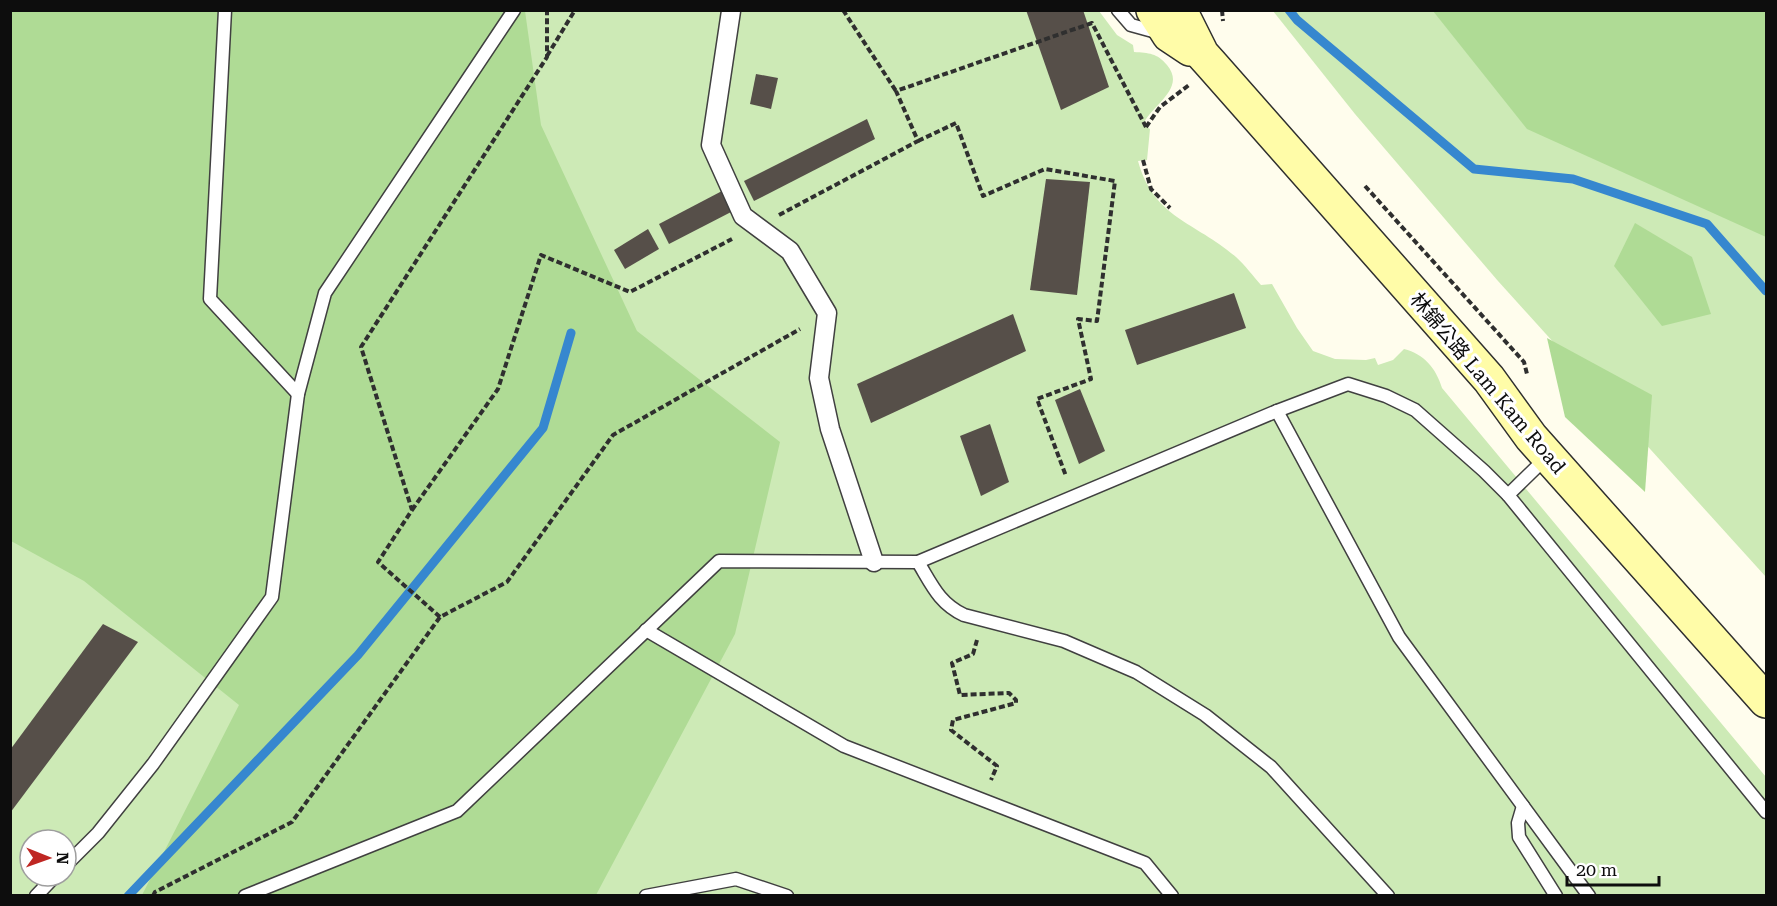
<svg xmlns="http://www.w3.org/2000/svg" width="1777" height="906" font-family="'Roboto Serif','Noto Sans TC',serif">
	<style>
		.green { fill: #cdeab6; fill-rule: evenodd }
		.forest { fill: #afdb95 }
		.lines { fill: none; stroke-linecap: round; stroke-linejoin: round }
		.stream { stroke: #3687cf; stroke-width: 9 }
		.building { fill: #564f49 }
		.service-casing { stroke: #404040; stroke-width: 15 }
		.pedestrian-casing { stroke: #404040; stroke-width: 21 }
		.secondary-casing { stroke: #2f2f2f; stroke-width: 36 }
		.path { stroke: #2f2f2f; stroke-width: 4; stroke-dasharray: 6 3; stroke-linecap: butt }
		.service { stroke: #fff; stroke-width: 12 }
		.pedestrian { stroke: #fff; stroke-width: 18 }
		.secondary { stroke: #fffca8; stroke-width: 33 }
		.labels { text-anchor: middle; stroke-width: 6; stroke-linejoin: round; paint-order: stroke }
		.street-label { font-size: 20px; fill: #0d0d0d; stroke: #fff }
	</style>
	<rect width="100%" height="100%" fill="#fffded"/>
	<g class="green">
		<path d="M10 11H1099L1117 35 1133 45 1134 52C1149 53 1157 53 1167 65 1187 89 1151 105 1143 125L1150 129 1147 160 1138 161C1154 219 1196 222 1236 257 1245 265 1253 276 1261 285L1272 284 1297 328 1313 351 1335 359 1366 360 1375 358 1378 365 1393 360 1404 349C1424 354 1436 368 1442 388L1766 777V895H11ZM30 840H66V876H30Z"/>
		<polygon points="1273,11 1446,11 1766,199 1766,577 1498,281 1355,114"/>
	</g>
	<g class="forest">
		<polygon points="10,11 525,11 541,125 637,331 780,442 735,634 596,895 142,895 239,705 84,581 11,541"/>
		<polygon points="1433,11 1766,11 1766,237 1527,129"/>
		<polygon points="1635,223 1692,257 1711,314 1662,326 1614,266"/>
		<polygon points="1547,338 1652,395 1645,492 1565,417"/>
	</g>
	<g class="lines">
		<g class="stream">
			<polyline points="1289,10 1297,20 1474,169 1573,179 1707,224 1766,291"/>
			<polyline points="128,896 358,655 543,428 571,333"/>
		</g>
	</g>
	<g class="building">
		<polygon points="1026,10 1083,10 1109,87 1061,110"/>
		<polygon points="756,74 778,78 771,109 750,104"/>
		<polygon points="867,119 875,139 754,201 744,181"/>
		<polygon points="1046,179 1090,182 1077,295 1030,290"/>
		<polygon points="722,191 733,211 669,244 659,224"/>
		<polygon points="648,229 659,249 625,269 614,250"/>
		<polygon points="1234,293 1246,328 1137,365 1125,330"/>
		<polygon points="1013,314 1026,351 871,423 857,384"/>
		<polygon points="1080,389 1105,451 1079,464 1055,400"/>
		<polygon points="990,424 1009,482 981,496 960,436"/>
		<polygon points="103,624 138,642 10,813 10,750"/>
	</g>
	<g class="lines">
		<defs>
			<g id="service">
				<polyline points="225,10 210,299 298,394"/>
				<polyline points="1118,10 1131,25 1160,33"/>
				<polyline points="1277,411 1399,637 1589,896"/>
				<polyline points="1508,495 1548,456"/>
				<path d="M918 562C932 585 939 603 964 615L1064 641 1136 672 1205 715 1271 767 1388 896"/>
				<polyline points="646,630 844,746 1145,863 1172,896"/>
				<polyline points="1523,806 1518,823 1519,837 1556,896"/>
				<polyline points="66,865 98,833 153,764 272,597 298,394 325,293 514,10"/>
				<polyline points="36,896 55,876"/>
				<polyline points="245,896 457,811 719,561 918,562 1277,411 1348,384 1386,396 1415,410 1484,471 1508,495 1766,812"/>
				<polyline points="646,896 736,879 787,896"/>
			</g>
			<polyline id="pedestrian" points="731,11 711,145 743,216 790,251 827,313 819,378 830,429 874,562"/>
			<g id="secondary">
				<polyline points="1153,10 1169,35 1190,49"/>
				<polyline points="1180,10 1202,54 1211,64 1489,379 1531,437 1766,701"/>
			</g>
		</defs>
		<use href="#service" class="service-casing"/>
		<use href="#pedestrian" class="pedestrian-casing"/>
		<use href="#secondary" class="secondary-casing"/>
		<g class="path">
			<polyline points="843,10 896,91"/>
			<polyline points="1222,10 1223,21"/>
			<polyline points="547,56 575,10"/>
			<polyline points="1146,127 1160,107 1189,85"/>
			<polyline points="918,141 956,123 983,196 1045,169 1115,181 1097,321 1078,319 1091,379 1037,399 1066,476"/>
			<polyline points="1143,160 1151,189 1170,208"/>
			<polyline points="1365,186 1524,362 1527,374"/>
			<polyline points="779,215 918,141 896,91 1092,23 1146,127"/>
			<polyline points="412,510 498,389 541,255 630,292 732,239"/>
			<polyline points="440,617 378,562 412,510 361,347 547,57 547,10"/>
			<polyline points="977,640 973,654 952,663 960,695 1009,693 1016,700 1016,703 953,720 951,730 997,766 991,780"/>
			<polyline points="153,896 155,892 292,822 440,617 507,582 613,435 800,329"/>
		</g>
		<use href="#service" class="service"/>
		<use href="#pedestrian" class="pedestrian"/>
		<use href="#secondary" class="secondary"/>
	</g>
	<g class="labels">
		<g class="street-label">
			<text transform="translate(1488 383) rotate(50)" y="7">林錦公路 Lam Kam Road</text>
		</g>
	</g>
	<rect width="1777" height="906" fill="none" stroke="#0d0d0d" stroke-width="24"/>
	<g transform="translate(48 858) rotate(91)"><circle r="28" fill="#ffffff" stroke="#9e9e9e" stroke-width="1.5"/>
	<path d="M0-4.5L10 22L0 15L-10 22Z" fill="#bf2723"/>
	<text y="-9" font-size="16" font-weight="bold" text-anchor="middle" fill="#0d0d0d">N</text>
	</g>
	<path d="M1567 876v9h92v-9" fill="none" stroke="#0d0d0d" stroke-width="3"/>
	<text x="1576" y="876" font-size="18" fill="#0d0d0d" stroke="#ffffff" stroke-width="4.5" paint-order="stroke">20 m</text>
</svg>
